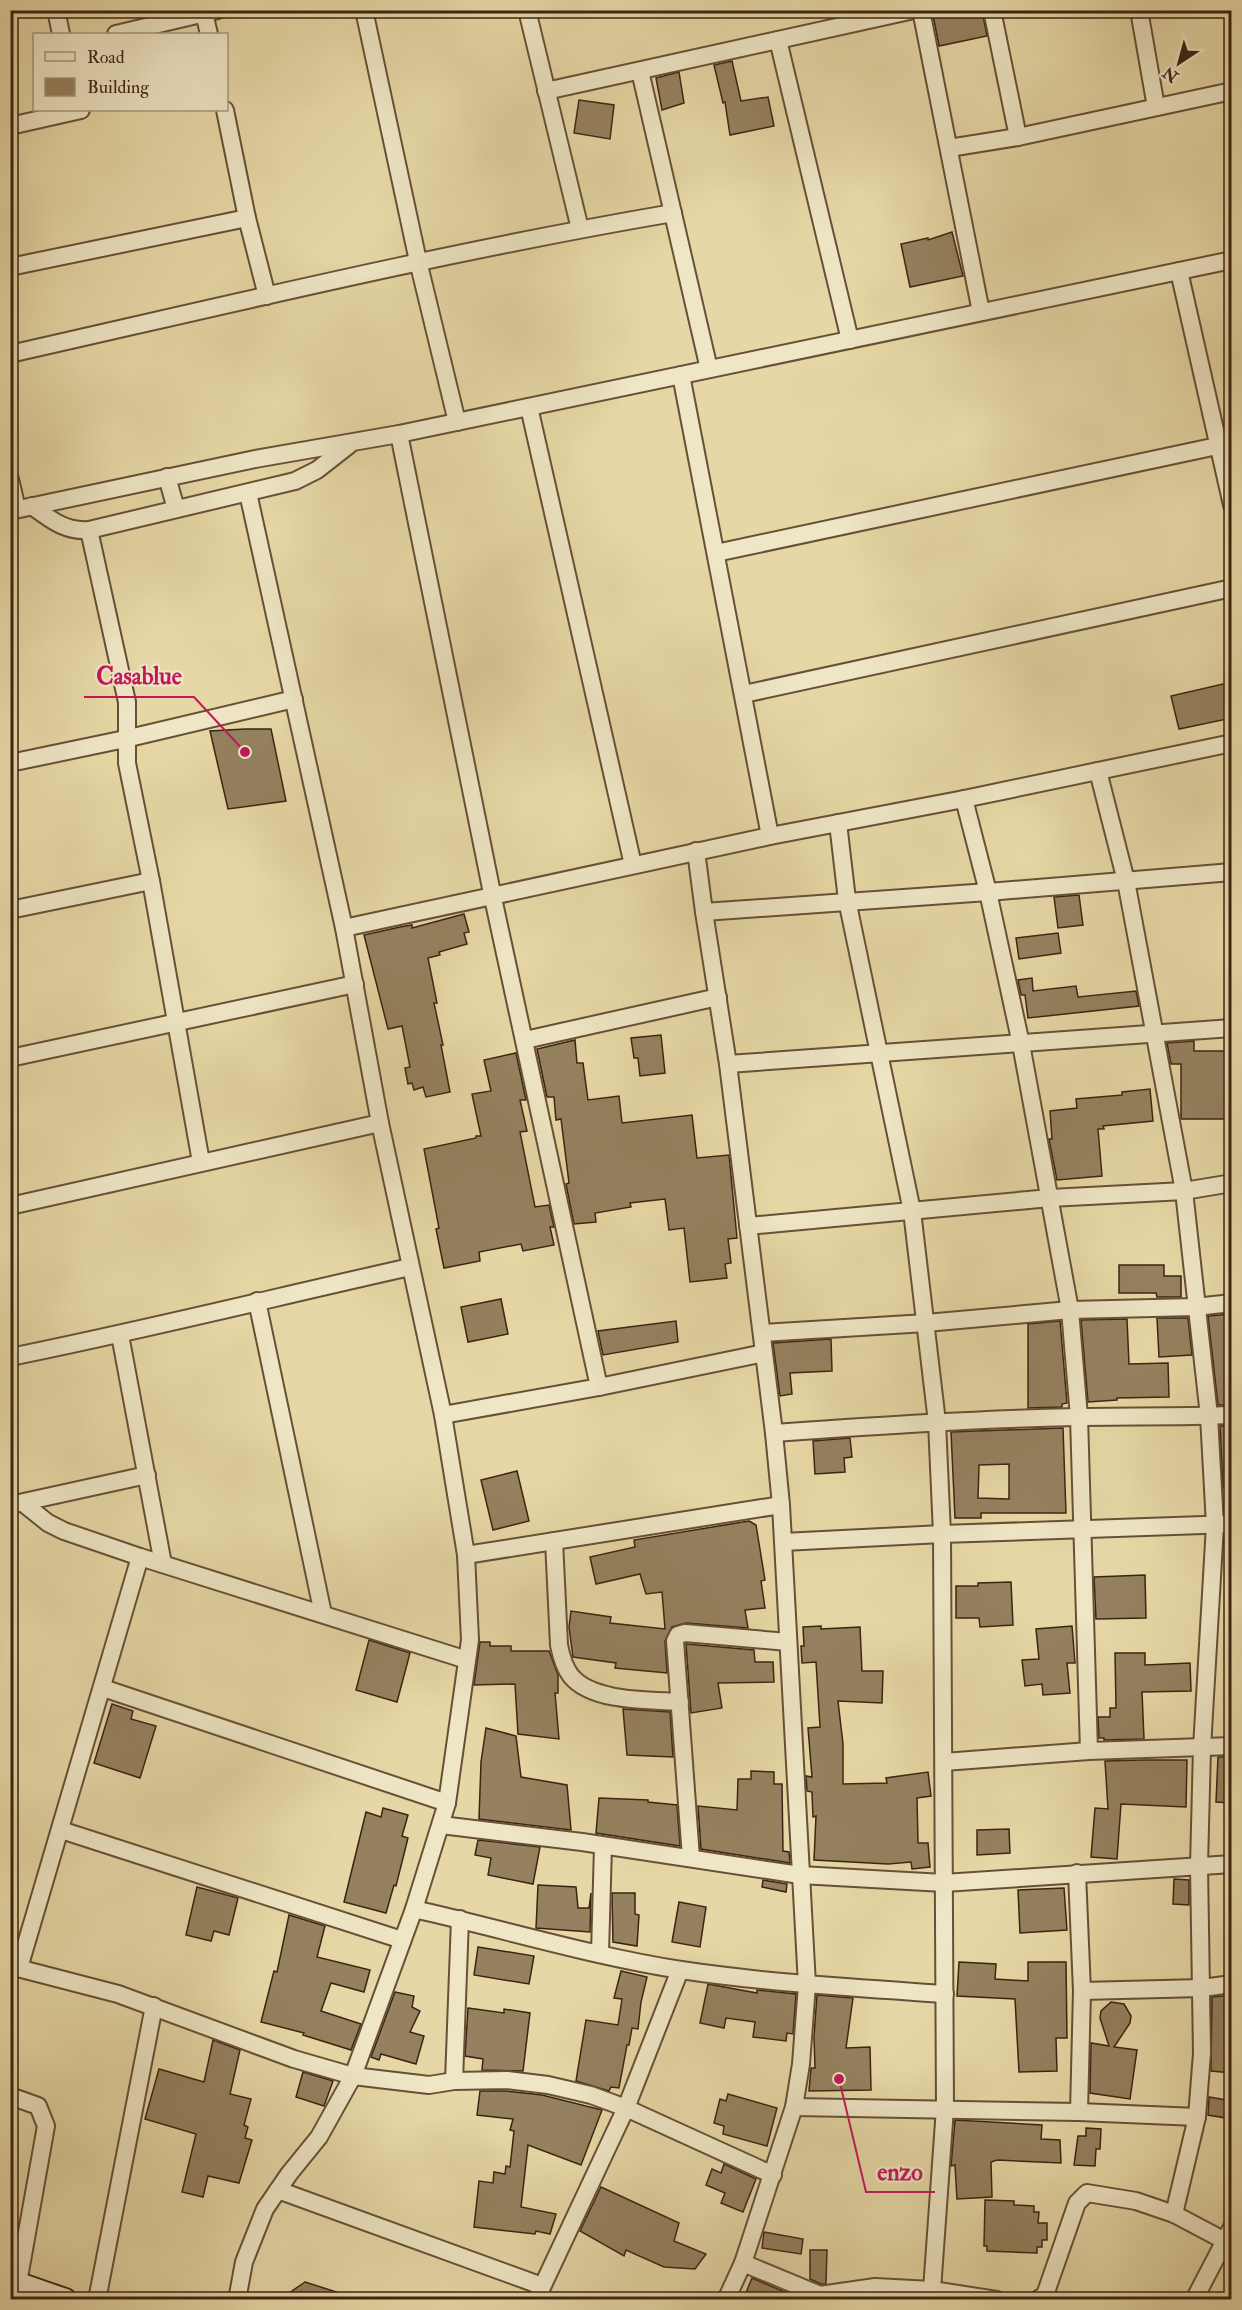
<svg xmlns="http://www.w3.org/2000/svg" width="1242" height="2310" font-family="'IM FELL Double Pica',serif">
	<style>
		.building { fill: #95815f; stroke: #3d2312; stroke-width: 1.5; fill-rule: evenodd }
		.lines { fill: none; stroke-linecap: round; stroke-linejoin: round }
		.minor-casing { stroke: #675037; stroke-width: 20 }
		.secondary-casing { stroke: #3d2312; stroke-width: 26 }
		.minor { stroke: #efe6c5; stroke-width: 16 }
		.secondary { stroke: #efe6c5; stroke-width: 22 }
		.leader { fill: none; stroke: #c2185b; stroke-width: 2 }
		.callout-dot { fill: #c2185b; stroke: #efe6c5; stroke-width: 2 }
		.callout-label { font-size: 24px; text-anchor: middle; font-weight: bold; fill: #c2185b; stroke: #efe6c5; stroke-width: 4.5; stroke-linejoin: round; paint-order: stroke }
	</style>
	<rect width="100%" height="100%" fill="#e6d8a6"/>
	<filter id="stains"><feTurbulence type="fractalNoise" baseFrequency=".00333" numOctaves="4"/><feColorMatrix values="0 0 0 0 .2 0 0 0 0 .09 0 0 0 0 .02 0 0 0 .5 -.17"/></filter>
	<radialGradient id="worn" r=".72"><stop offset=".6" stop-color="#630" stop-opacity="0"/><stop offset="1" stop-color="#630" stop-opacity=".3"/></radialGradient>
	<g class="building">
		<polygon points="955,10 982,10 987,36 939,46 933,15"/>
		<polygon points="732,61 741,101 768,97 774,126 730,135 725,102 723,103 714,65"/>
		<polygon points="679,72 684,103 662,110 656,78"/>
		<polygon points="579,100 614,105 610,139 574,133"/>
		<polygon points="952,232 963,276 910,287 901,244 928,238 928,240"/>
		<polygon points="1232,682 1232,718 1179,729 1171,696"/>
		<polygon points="245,729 271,729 286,801 228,809 210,731"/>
		<polygon points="1079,895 1083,925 1058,928 1054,897"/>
		<polygon points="464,914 469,932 464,933 467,944 439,952 440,955 428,958 437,1003 434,1003 443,1045 441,1045 450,1092 426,1097 423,1087 414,1090 412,1083 408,1084 405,1068 410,1067 402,1026 388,1029 364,935 400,927 412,925 412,928"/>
		<polygon points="1058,933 1061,953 1019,959 1016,938"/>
		<polygon points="1032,978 1033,991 1076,986 1078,997 1136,991 1139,1006 1028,1018 1025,995 1021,995 1018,980"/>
		<polygon points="661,1035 665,1073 640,1076 638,1058 634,1058 631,1038"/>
		<polygon points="575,1040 577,1063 583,1063 588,1100 619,1096 622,1123 692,1115 697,1158 729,1155 737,1238 728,1239 731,1263 725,1264 727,1278 690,1282 684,1228 669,1230 665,1199 630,1203 631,1207 595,1213 596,1222 574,1224 566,1184 569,1183 561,1119 556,1120 554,1097 547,1097 537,1049"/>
		<polygon points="1194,1041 1194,1051 1228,1051 1228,1053 1232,1053 1232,1119 1181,1119 1181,1064 1171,1064 1167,1043"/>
		<polygon points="516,1053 526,1100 520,1100 527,1131 520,1132 535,1207 549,1205 554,1227 550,1227 554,1245 523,1251 521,1244 479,1252 480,1261 444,1268 436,1229 439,1228 424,1149 476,1138 476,1136 481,1136 472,1094 491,1091 484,1060"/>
		<polygon points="1150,1089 1153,1121 1103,1126 1104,1129 1098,1129 1102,1176 1057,1180 1049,1139 1052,1139 1050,1111 1077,1108 1076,1099 1122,1095 1122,1092"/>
		<polygon points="1119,1265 1164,1265 1164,1276 1181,1276 1181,1297 1157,1297 1156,1293 1119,1293"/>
		<polygon points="501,1299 508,1334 468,1342 461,1307"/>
		<polygon points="1232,1314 1232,1405 1218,1405 1208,1316"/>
		<polygon points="1157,1318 1188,1318 1192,1355 1159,1357"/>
		<polygon points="1127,1319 1129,1364 1168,1363 1169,1397 1117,1398 1117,1400 1088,1402 1081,1320"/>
		<polygon points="676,1321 678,1342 603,1355 598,1331"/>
		<polygon points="1060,1321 1067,1403 1062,1404 1062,1407 1028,1408 1028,1324"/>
		<polygon points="831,1339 832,1371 790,1373 792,1394 780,1396 773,1343"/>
		<polygon points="1220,1426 1232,1426 1232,1487 1223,1488"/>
		<path d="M1063 1428 1066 1513H981V1518H955L951 1432ZM1009 1464V1499L978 1498 979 1465Z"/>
		<polygon points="850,1438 852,1457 844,1458 845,1472 815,1474 813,1441"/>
		<polygon points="517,1471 529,1521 493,1530 481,1480"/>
		<polygon points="749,1521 756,1525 765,1580 761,1581 765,1608 745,1610 748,1628 686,1623 672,1627 665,1641 667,1673 615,1668 616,1663 573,1657 569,1627 571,1611 611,1617 610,1623 665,1629 662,1592 646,1594 640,1574 596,1584 590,1557 635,1547 634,1540"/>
		<polygon points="1145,1575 1146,1618 1096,1619 1094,1577"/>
		<polygon points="1011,1582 1013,1625 980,1627 979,1618 956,1618 956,1586 978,1586 978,1583"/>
		<polygon points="821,1626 821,1629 860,1627 862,1671 883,1671 882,1703 838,1701 843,1744 843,1784 887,1783 886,1778 928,1772 931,1796 917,1798 918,1843 928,1843 930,1867 912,1869 911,1862 888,1864 814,1860 816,1816 813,1817 812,1792 807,1791 806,1776 812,1777 808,1728 820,1727 816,1662 802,1663 801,1646 804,1646 803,1627"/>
		<polygon points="1072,1626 1075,1663 1067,1663 1070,1693 1043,1695 1042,1684 1025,1686 1022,1660 1039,1659 1036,1629"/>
		<polygon points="369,1640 410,1653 397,1702 356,1690"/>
		<polygon points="480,1642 490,1642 490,1646 511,1646 511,1651 549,1651 558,1675 558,1693 555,1693 559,1739 518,1734 515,1684 474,1685"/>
		<polygon points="686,1644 754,1650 755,1662 773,1662 774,1682 718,1683 722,1708 691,1713"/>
		<polygon points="1115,1653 1145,1653 1145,1665 1190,1663 1191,1691 1142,1692 1144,1739 1104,1740 1104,1738 1099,1738 1098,1717 1110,1717 1110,1708 1116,1708"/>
		<polygon points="112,1704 133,1711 131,1719 156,1726 140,1778 94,1763"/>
		<polygon points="623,1709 670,1712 673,1757 627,1755"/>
		<polygon points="486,1728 516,1736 521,1777 567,1785 571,1830 479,1819 481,1762"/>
		<polygon points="1218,1757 1232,1757 1232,1803 1216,1802"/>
		<polygon points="1144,1760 1187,1760 1186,1807 1121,1804 1117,1859 1091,1857 1095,1808 1108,1809 1105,1761"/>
		<polygon points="751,1771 774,1772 774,1784 782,1784 783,1851 789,1852 790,1863 701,1849 698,1806 737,1810 738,1779 751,1779"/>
		<polygon points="599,1798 648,1800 648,1802 677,1805 680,1846 596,1833"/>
		<polygon points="383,1808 408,1815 402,1836 408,1838 396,1886 394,1885 386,1913 344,1902 366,1812 381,1817"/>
		<polygon points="1009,1829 1010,1853 977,1855 977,1830"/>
		<polygon points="478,1840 540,1847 533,1884 488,1875 491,1858 475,1855"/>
		<polygon points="1174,1879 1189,1880 1189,1905 1173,1904"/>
		<polygon points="763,1880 787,1884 786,1892 762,1887"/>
		<polygon points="538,1885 576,1887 578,1908 589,1908 591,1893 590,1932 536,1928"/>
		<polygon points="197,1887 238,1898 229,1935 214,1931 211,1941 186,1935"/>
		<polygon points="1064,1888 1067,1930 1020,1933 1018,1890"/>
		<polygon points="612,1893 635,1893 635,1914 639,1915 637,1946 613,1942"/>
		<polygon points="679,1902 706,1907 700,1947 672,1942"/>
		<polygon points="289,1915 325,1926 317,1957 370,1970 364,1992 331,1983 321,2011 361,2024 351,2050 303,2035 304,2033 261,2022 274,1971 277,1972"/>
		<polygon points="478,1947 534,1956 529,1984 474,1975"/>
		<polygon points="959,1962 996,1964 995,1979 1028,1981 1028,1962 1066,1962 1067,2038 1056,2038 1057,2071 1019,2072 1015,1999 957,1996"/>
		<polygon points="621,1971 647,1977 641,2002 638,2029 632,2028 629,2045 627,2045 619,2088 611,2087 609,2091 576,2081 586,2020 618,2025 622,1999 614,1998"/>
		<polygon points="708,1984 757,1993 757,1990 796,1994 793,2034 787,2033 786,2041 753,2037 755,2022 726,2018 724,2028 700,2023"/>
		<polygon points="395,1992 414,1996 412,2007 420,2011 410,2032 424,2036 416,2064 381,2054 379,2060 371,2057"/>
		<polygon points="817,1995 853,1998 846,2048 870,2047 871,2090 809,2091 811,2068 815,2068 814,2036"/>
		<polygon points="1232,1995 1232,2073 1211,2071 1212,1997"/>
		<polygon points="1111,2002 1124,2004 1131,2016 1130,2023 1114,2047 1137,2050 1130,2099 1090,2093 1091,2043 1109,2046 1100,2018 1101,2011"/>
		<polygon points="468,2008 504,2013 504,2009 530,2013 523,2071 482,2070 483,2059 465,2056"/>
		<polygon points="213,2040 240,2050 230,2094 251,2099 244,2125 248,2127 245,2138 252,2140 239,2183 208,2176 203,2197 182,2192 196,2134 145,2119 159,2069 204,2082"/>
		<polygon points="303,2072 333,2081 324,2106 296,2097"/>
		<polygon points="480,2091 506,2091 542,2095 602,2110 581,2165 528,2145 521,2207 556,2214 550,2234 536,2231 535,2234 474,2227 479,2181 493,2183 494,2172 505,2174 506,2166 510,2167 514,2131 510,2130 513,2119 477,2115"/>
		<polygon points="728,2094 777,2108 767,2146 723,2134 724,2126 714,2123 720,2099 726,2101"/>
		<polygon points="1209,2097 1232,2101 1232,2119 1208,2115"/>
		<polygon points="955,2120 1042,2125 1041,2139 1060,2140 1061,2163 997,2160 991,2162 992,2197 957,2199 955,2165 951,2166"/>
		<polygon points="1086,2128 1101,2129 1100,2149 1096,2149 1095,2166 1074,2165 1078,2136 1086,2136"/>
		<polygon points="724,2164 756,2179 743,2212 721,2203 725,2193 706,2185 712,2169 721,2173"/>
		<polygon points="601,2187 679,2223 674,2241 706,2254 695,2269 664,2267 626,2250 624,2256 580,2231"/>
		<polygon points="985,2200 1014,2201 1014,2205 1034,2206 1034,2212 1039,2212 1038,2223 1047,2223 1047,2240 1042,2240 1042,2247 1037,2247 1037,2253 987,2251 987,2246 984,2246"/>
		<polygon points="764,2232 803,2239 801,2254 762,2248"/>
		<polygon points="810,2250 827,2250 826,2284 821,2284 810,2279"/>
		<polygon points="752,2278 803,2300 743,2300"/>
		<polygon points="305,2282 349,2296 349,2300 279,2300"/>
	</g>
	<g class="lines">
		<defs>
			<g id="minor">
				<polyline points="56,10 61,34"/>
				<polyline points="364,10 418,261 457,422"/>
				<polyline points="527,10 580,229"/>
				<polyline points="921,10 981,312"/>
				<polyline points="992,10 1018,137"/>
				<polyline points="1139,10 1156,107"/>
				<polyline points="204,13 209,34"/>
				<polyline points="116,34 218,10"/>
				<polyline points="778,40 850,340"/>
				<polyline points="640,71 709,369"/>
				<polyline points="546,91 914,10"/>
				<polyline points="225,110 247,218 267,296"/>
				<polyline points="10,126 81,110"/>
				<polyline points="949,148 1018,137 1232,91"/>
				<polyline points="10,267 247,218"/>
				<polyline points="1179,271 1232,505"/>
				<path d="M10 354C231 304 450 251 673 213"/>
				<polyline points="681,375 770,836"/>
				<polyline points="529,407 633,865"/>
				<polyline points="399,434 493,898 599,1387"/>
				<polyline points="167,477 176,509"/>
				<polyline points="10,479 17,509"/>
				<path d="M32 506C50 519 65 532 89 530L295 481 317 470 349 445"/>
				<polyline points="10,511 255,459 399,434 1232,260"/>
				<polyline points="89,530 127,702 127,763 151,881 201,1162"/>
				<polyline points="716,553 1217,446"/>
				<polyline points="744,694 1232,588"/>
				<polyline points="10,763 125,739 294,699"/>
				<polyline points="1098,771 1126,881 1184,1191 1209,1416 1215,1525 1202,1748 1199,1866 1202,2053 1197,2117 1174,2214"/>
				<polyline points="964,799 988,892 1021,1044 1070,1310 1079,1417 1089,1751"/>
				<polyline points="838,823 847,900 912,1211 937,1422 942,1534 945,2108 932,2290"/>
				<polyline points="696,851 704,912 728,1064 774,1433 781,1505 807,1985 801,2064 794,2107 743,2263 726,2300"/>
				<polyline points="10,910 151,881"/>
				<polyline points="704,912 988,892 1232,872"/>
				<polyline points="344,928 770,836 964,799 1232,743"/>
				<polyline points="525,1040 718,997"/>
				<polyline points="10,1058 355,984"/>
				<polyline points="728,1064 1232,1028"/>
				<polyline points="10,1206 380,1123"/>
				<polyline points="748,1226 1050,1198 1184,1191 1232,1183"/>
				<polyline points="257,1301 323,1614"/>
				<polyline points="762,1333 926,1323 1070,1310 1195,1307 1232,1303"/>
				<polyline points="120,1335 163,1564"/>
				<path d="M10 1357C144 1330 276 1297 410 1267"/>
				<polyline points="443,1415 599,1387 764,1353"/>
				<path d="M774 1433C875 1426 975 1419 1076 1417 1128 1416 1180 1417 1232 1415"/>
				<polyline points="23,1503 48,1523 64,1531 140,1557 467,1660"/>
				<polyline points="10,1505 147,1475"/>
				<path d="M554 1541 559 1645C561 1656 564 1667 571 1676 592 1702 649 1700 680 1702"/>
				<polyline points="783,1542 942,1534 1232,1524"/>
				<polyline points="466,1555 781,1505"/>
				<polyline points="103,1688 447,1803"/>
				<polyline points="944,1762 1089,1751 1232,1746"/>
				<polyline points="441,1825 582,1842 800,1875 944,1883 1232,1864"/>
				<polyline points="61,1830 402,1940"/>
				<polyline points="691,1858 675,1641 678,1635 685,1633 788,1642"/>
				<polyline points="1077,1873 1082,1991 1079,2112"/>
				<path d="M414 1909C503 1929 591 1956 681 1970 768 1983 857 1988 945 1994"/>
				<polyline points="600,1953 603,1846"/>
				<polyline points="10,1966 118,1994 294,2059 353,2076 429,2085 454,2081 507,2080 548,2085 591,2095 626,2108 773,2175"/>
				<polyline points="19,1968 140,1557"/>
				<polyline points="1082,1991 1202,1988 1232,1984"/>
				<polyline points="454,2081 460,1919"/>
				<polyline points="10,2096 38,2106 46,2126 18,2283"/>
				<polyline points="794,2107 1079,2112 1197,2117"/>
				<polyline points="278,2190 542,2286"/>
				<polyline points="743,2263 820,2295 875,2287 932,2290 997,2300"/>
				<polyline points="97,2300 154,2006"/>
				<polyline points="237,2300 244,2262 265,2209 289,2174 319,2137 353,2076 414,1909 447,1803 470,1640 466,1555 443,1415 380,1123 344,928 248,493"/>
				<polyline points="536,2300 626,2108 680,1970"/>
				<polyline points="1037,2300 1045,2295 1077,2203 1087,2193 1136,2201 1174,2214 1225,2241"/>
				<polyline points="1194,2300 1232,2227"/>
			</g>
			<polyline id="secondary" points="10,2281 65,2300"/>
		</defs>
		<use href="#minor" class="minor-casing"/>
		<use href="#secondary" class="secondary-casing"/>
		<use href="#minor" class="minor"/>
		<use href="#secondary" class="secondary"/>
	</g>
	<path class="leader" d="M245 752L194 697H84M839 2079L866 2192H935"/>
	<g class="callout-dot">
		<circle cx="245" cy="752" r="6"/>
		<circle cx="839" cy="2079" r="6"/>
	</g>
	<g class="callout-label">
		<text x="139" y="684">Casablue</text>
		<text x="900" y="2180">enzo</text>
	</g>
	<rect width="1242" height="2310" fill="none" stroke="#e6d8a6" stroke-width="36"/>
	<rect x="12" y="12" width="1218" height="2286" fill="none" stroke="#3d2312" stroke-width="3"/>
	<rect x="18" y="18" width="1206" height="2274" fill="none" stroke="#3d2312" stroke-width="1.5"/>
	<rect x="33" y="33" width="195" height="78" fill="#efe6c5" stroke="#a8987d" stroke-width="1.5"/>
	<rect x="45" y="52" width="30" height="9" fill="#efe6c5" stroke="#a8987d" stroke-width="1.5"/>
	<text x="87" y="63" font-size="18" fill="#3d2312">Road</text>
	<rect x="45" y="78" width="30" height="18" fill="#95815f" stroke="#a8987d" stroke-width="1.5"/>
	<text x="87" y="93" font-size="18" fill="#3d2312">Building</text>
	<g transform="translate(1179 63) rotate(216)" stroke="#efe6c5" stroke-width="4.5" paint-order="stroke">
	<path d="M0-4.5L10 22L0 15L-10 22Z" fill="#3d2312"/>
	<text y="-9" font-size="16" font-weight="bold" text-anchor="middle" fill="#3d2312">N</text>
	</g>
	<rect width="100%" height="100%" filter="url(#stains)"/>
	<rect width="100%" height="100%" fill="url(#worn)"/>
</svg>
